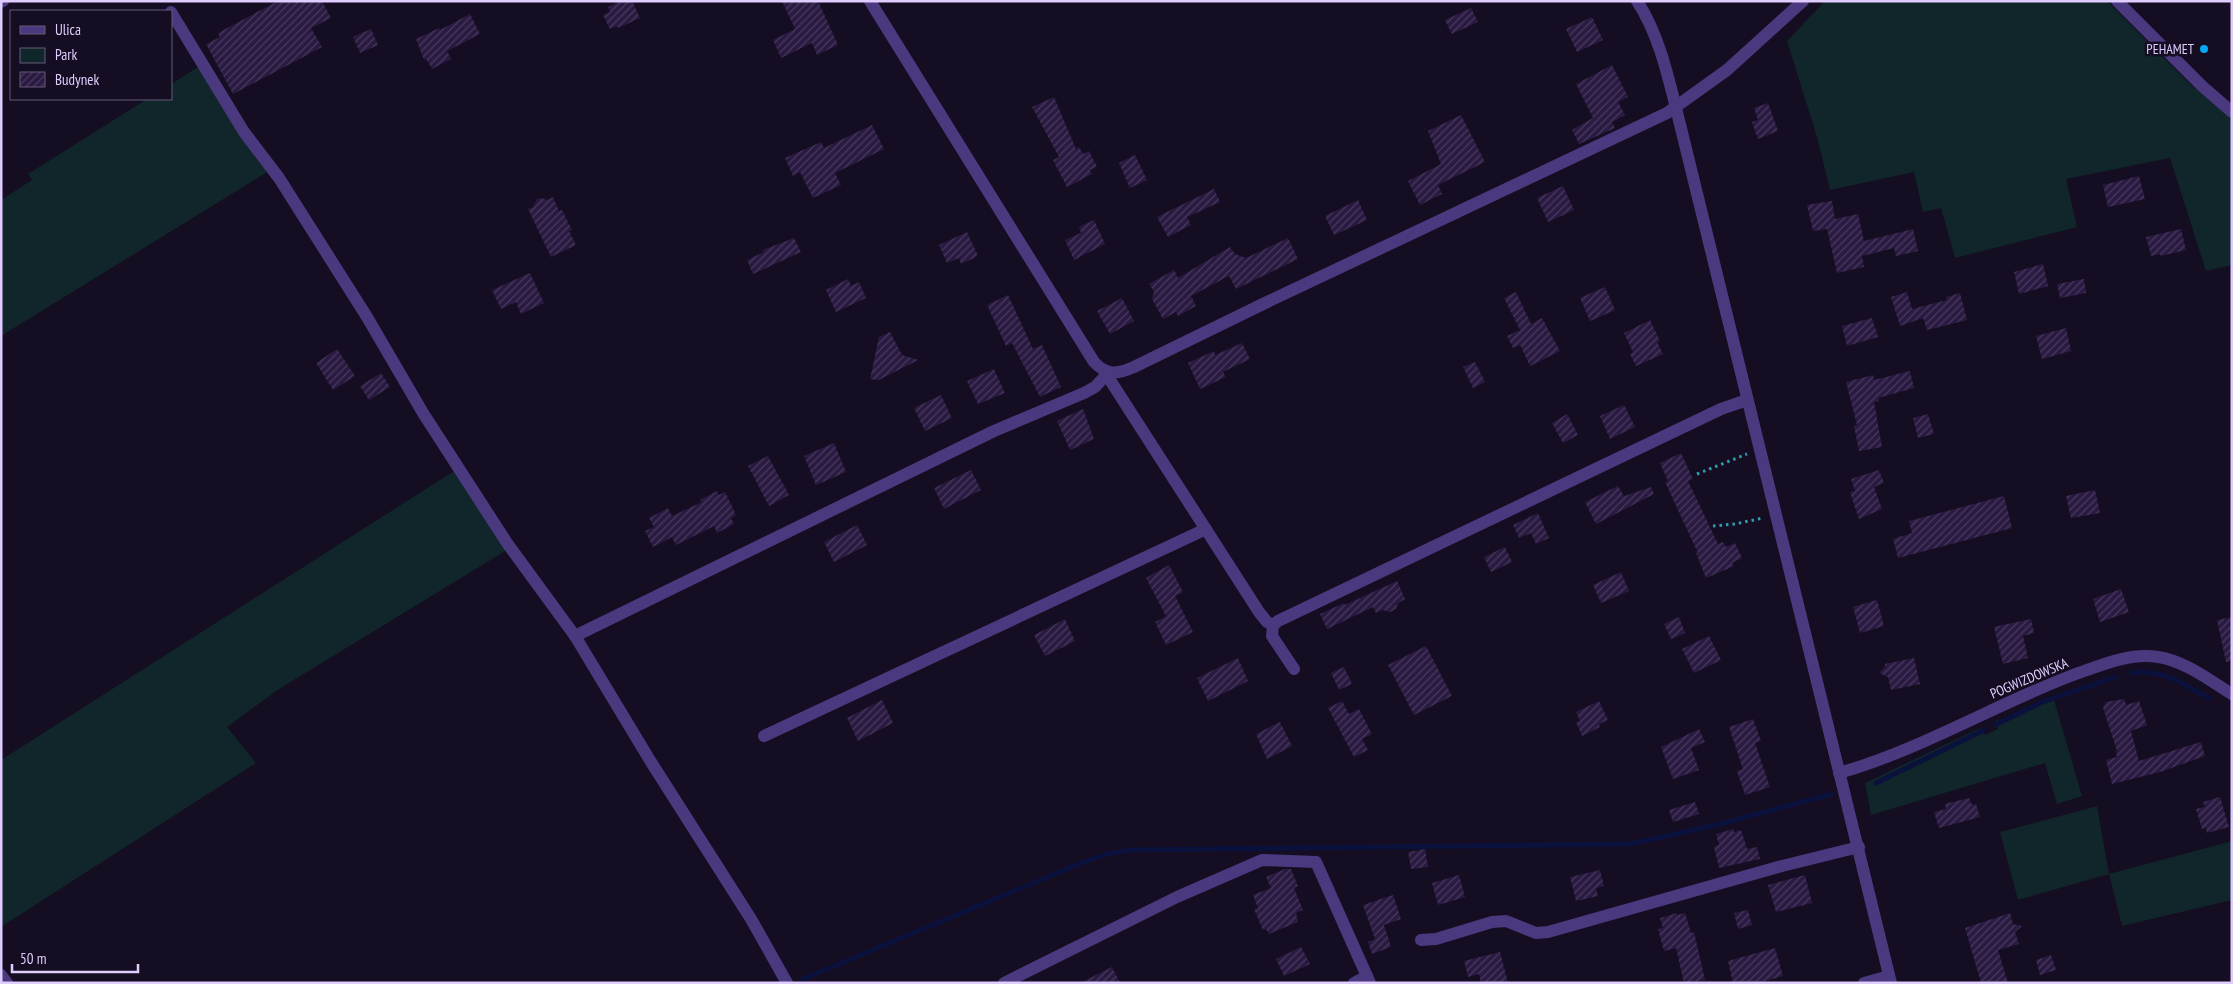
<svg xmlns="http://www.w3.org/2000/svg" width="2233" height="984" font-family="'PT Sans Narrow',sans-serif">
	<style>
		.green { fill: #10262a }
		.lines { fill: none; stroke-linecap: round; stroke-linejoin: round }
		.stream { stroke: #0a113d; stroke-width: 5 }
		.building { fill: url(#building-hatch) }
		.path { stroke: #2f9db0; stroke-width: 3; stroke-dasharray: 2.5 4; stroke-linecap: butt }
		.minor { stroke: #4b397f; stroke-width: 12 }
		.poi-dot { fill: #03a9f4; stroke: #150d21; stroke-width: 2 }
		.labels { text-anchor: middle; stroke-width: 5; stroke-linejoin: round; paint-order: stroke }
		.poi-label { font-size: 14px; fill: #decdfe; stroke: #150d21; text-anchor: end }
		.street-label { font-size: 14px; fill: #decdfe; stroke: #150d21 }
	</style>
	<defs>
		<pattern id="building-hatch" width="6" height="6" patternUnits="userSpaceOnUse" patternTransform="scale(1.25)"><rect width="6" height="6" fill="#2a1a41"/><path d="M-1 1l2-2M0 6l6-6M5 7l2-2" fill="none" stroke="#483a5e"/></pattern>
	</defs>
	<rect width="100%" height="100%" fill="#150d21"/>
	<g class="green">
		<polygon points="1825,1 2107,1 2190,84 2232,119 2232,265 2206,271 2170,158 2066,179 2077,227 1955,258 1941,208 1923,212 1914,172 1830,190 1817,137 1787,41"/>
		<polygon points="198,67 269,171 1,336 1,200 32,180 28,174 147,99 171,99 171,84"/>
		<polygon points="454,471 507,550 279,689 227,727 256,763 1,927 1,760"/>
		<polygon points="2054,700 2082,796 2057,804 2045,763 1871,815 1865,783 1980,728 1985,735 1998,729 1995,721"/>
		<polygon points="2097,806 2109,874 2232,841 2232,900 2122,926 2109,874 2018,900 2000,832"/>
	</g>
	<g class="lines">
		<g class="stream">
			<path d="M2132 673C2162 668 2184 685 2209 698"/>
			<polyline points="1995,725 2042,702 2116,677"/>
			<polyline points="1876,783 1984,730"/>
			<polyline points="803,979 1081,863 1107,854 1129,850 1630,844 1716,825 1832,794"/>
		</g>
	</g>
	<g class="building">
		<polygon points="278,1 322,1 331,18 311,28 322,47 233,94 206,44 220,37 218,33"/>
		<polygon points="620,1 632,1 640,18 618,28 617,26 610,29 603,15 610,12 608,7"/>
		<polygon points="782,1 818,1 838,45 817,55 812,43 781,58 773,40 795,29"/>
		<polygon points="1471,8 1478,22 1452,34 1445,20"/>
		<polygon points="470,14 480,34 447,51 451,59 432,69 426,59 424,60 416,39 439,28 440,30"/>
		<polygon points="1592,17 1603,40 1577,52 1566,29"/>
		<polygon points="371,29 378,45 360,53 353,37"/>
		<polygon points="1612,65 1628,97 1618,102 1625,115 1612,122 1615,128 1579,144 1572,130 1593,118 1576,84"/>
		<polygon points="1054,97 1076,149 1079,147 1083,154 1089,151 1097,167 1090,170 1092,174 1067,187 1053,160 1059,157 1032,107"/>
		<polygon points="1768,103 1778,131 1758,139 1752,122 1758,120 1754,108"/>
		<polygon points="1461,115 1485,162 1438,185 1442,194 1420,205 1408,181 1441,164 1428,131"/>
		<polygon points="872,125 884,149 835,173 841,185 813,198 800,172 793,176 785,158 821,142 824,148"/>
		<polygon points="1135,155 1147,180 1130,188 1119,163"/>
		<polygon points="2139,176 2145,199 2108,207 2103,185"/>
		<polygon points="1563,186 1574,210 1548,222 1537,198"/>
		<polygon points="1214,189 1220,202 1187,217 1191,225 1168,237 1157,217"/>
		<polygon points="553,197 559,211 562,210 572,230 569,231 576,245 551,257 528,209 533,207 537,199 542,198 547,200"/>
		<polygon points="1358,200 1367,220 1334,235 1325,216"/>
		<polygon points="1832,201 1835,219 1858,214 1864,241 1913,229 1918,251 1896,256 1894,248 1862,256 1864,267 1837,273 1827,229 1813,231 1807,205"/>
		<polygon points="1094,220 1105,244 1074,260 1065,240 1081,233 1079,227"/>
		<polygon points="2181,229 2186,250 2161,256 2160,254 2151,256 2146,237"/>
		<polygon points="967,232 978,256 961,264 959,258 947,263 939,245"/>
		<polygon points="794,238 801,252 753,274 747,260 764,252 763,250"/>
		<polygon points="1288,238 1298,259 1236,289 1229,276 1191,296 1196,306 1178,316 1176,312 1163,319 1152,299 1154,292 1149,284 1174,270 1178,278 1230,247 1235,254 1246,258"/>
		<polygon points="2043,264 2048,286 2019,294 2014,272"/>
		<polygon points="530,273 544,303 521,314 516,302 501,309 492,290"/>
		<polygon points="848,279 851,286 859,282 866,298 836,312 826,290"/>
		<polygon points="2084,279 2086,293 2060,298 2057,284"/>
		<polygon points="1605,287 1615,310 1590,321 1580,298"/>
		<polygon points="1516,292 1531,324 1542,318 1560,351 1530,366 1520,345 1513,348 1507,336 1520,330 1504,298"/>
		<polygon points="1907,292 1912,309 1947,300 1946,297 1960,293 1967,320 1927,330 1923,318 1900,326 1891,297"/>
		<polygon points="1008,295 1033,349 1042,345 1061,387 1040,397 1012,343 1006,346 987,305"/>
		<polygon points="1122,298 1134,321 1110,334 1097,311"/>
		<polygon points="1872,318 1878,337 1847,346 1842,326"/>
		<polygon points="1650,320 1660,341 1657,342 1663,354 1636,366 1630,354 1633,352 1624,333"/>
		<polygon points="2066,328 2071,351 2042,359 2036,336"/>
		<polygon points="890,332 902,355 918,360 879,380 870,379 879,337"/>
		<polygon points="1242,343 1250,359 1223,372 1226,377 1200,389 1188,363 1214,351 1215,355"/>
		<polygon points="337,349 355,376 333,390 316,363"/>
		<polygon points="1475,362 1485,382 1473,388 1463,367"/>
		<polygon points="994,369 1005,393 978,404 967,381"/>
		<polygon points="1910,371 1914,388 1878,398 1879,401 1874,402 1882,447 1859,451 1854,426 1857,425 1846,382 1873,375 1874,380"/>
		<polygon points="381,373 390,387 369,400 360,386"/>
		<polygon points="941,395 952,418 925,431 914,408"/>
		<polygon points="1624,405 1635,427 1610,439 1600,416"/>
		<polygon points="1083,409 1094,439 1070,450 1057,421"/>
		<polygon points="1567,414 1578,435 1563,443 1552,423"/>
		<polygon points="1928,414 1934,434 1918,438 1913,418"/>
		<polygon points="834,443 846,472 816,485 804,456"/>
		<polygon points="1681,453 1693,479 1688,481 1718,544 1723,542 1726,547 1735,543 1742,558 1732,563 1734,566 1706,578 1696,553 1698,553 1665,482 1668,481 1660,463"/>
		<polygon points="768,456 789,495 769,506 748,466"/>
		<polygon points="971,470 981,490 944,509 934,488"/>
		<polygon points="1879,470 1884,483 1874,487 1882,509 1859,519 1850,492 1855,491 1851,479"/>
		<polygon points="1618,486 1624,496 1651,487 1654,494 1596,524 1585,502"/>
		<polygon points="2095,490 2100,513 2071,518 2066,496"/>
		<polygon points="717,491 719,495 725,492 736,515 731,518 734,524 717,533 714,526 676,545 672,537 653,547 645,531 654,527 649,518 668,508 672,516 702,502 700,500"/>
		<polygon points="2004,496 2012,528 1898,558 1893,539 1912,533 1909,521"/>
		<polygon points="1538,513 1549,538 1536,544 1531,533 1519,538 1513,525"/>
		<polygon points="857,525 867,545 834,562 824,542"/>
		<polygon points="1505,547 1512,562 1491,572 1484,557"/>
		<polygon points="1169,565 1183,592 1175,596 1193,632 1166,645 1155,622 1166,616 1146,578"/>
		<polygon points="1621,572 1629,591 1601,603 1593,585"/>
		<polygon points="1397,581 1405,599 1398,603 1396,609 1390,612 1383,610 1376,613 1373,607 1327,629 1320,614 1344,603 1345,605"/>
		<polygon points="2121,589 2129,612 2100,622 2093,599"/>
		<polygon points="1877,600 1884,626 1860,633 1853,607"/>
		<polygon points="1679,617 1685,633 1671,639 1664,624"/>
		<polygon points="2232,617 2232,661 2226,662 2217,620"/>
		<polygon points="1065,619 1075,641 1045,656 1034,635"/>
		<polygon points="2031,619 2034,633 2023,636 2028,658 2003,664 1994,627"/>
		<polygon points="1709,636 1721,660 1694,673 1682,649"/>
		<polygon points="1426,646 1452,696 1414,715 1388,665"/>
		<polygon points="1238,658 1248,681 1208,701 1197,678"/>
		<polygon points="1914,658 1920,684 1891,690 1888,677 1879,673 1885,667 1885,664"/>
		<polygon points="1344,667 1352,684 1339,690 1331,673"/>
		<polygon points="2124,699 2126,705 2139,701 2147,725 2131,731 2139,761 2201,742 2205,756 2160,772 2112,784 2106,760 2117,757 2116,752 2117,751 2103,708 2106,702"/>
		<polygon points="882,700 893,723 858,741 847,718"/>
		<polygon points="1342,701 1349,714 1359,709 1372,734 1362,739 1368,750 1354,757 1328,708"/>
		<polygon points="1599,701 1608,720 1599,724 1600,727 1582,736 1576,722 1580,721 1576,712"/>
		<polygon points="1753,719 1761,741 1755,743 1770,787 1745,795 1737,771 1743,769 1729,727"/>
		<polygon points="1280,722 1292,746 1267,759 1256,734"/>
		<polygon points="1699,729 1705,742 1691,748 1699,770 1673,779 1661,747"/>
		<polygon points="2220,797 2229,827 2207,833 2206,828 2202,829 2196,809 2205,807 2203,802"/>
		<polygon points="1969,798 1972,805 1976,804 1980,817 1939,828 1934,812 1946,809 1945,804"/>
		<polygon points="1695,802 1699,814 1673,822 1669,810"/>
		<polygon points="1733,829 1734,832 1741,830 1747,849 1757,847 1760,859 1719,868 1714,847 1719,845 1716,834"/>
		<polygon points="1425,849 1428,867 1411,869 1408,852"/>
		<polygon points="1285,869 1291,869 1298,886 1294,888 1303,910 1296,913 1298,922 1269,934 1266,929 1263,930 1254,909 1258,908 1253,895 1271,888 1266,877"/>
		<polygon points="1600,870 1604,886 1596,888 1598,896 1576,901 1570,877"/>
		<polygon points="1459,875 1465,897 1438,905 1432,883"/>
		<polygon points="1805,875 1812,903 1776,912 1768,885"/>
		<polygon points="1393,895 1401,919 1384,925 1391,947 1372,954 1368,942 1375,939 1363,905"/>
		<polygon points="1748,910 1752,925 1738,929 1734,913"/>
		<polygon points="1677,913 1677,915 1685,913 1691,933 1694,932 1705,980 1684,983 1676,948 1664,951 1658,929 1663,928 1660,918"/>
		<polygon points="2010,913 2013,924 2022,926 2015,932 2019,944 1998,950 2008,983 1981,983 1965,928"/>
		<polygon points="1301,947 1310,964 1284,976 1276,959"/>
		<polygon points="1775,948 1783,976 1758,983 1733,983 1728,961"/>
		<polygon points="1500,952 1508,983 1481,983 1479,974 1468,977 1464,961"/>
		<polygon points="2051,955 2056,970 2040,975 2036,960"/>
		<polygon points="1112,967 1120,983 1080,983"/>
	</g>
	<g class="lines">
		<g class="path">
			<polyline points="1697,474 1747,454"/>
			<polyline points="1713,526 1735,524 1763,518"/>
		</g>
		<g class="minor">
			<path d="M870 1 1094 362C1107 376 1118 374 1134 367L1263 304 1667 113 1727 70 1803 1"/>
			<path d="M1637 1C1658 33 1667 72 1676 108L1891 983"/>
			<polyline points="2117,1 2202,86 2232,112"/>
			<polyline points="1,2 3,1"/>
			<polyline points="171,12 244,132 279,178 367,317 423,413 507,543 575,636 651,762 751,919 787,983"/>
			<polyline points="1108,373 1110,380 1259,612 1267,622 1273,625"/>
			<polyline points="575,636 994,431 1084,393 1095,387 1108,373"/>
			<polyline points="1294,669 1272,636 1273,625 1278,621 1721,409 1747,400"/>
			<polyline points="764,736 1206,529"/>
			<path d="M1839 773C1920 750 1994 705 2073 675 2099 666 2130 652 2158 657 2185 661 2209 680 2232 694"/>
			<polyline points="1421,940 1436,939 1492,922 1506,921 1536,933 1548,932 1782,866 1859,847"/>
			<polyline points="1,975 7,983"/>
			<polyline points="1004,983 1177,897 1262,860 1316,862 1370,983"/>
			<polyline points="1354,983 1367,976"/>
			<polyline points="1864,983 1889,976"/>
		</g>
	</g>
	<circle class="poi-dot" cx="2204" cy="49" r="5"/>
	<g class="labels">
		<g class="poi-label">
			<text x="2194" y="54">PEHAMET</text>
		</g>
		<g class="street-label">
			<text transform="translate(2029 678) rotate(-23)" y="5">POGWIZDOWSKA</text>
		</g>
	</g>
	<rect width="2233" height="984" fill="none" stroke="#decdfe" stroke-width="5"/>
	<rect x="10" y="10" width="162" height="90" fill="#150d21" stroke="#655a79"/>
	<rect x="20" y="26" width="25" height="8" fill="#4b397f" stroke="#655a79"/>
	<text x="55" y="35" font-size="15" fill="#decdfe">Ulica</text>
	<rect x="20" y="48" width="25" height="15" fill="#10262a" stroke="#655a79"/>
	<text x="55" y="60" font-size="15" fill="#decdfe">Park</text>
	<rect x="20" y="72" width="25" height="15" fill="url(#building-hatch)" stroke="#655a79"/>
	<text x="55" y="85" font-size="15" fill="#decdfe">Budynek</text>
	<path d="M12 964v8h126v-8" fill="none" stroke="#decdfe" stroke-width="2.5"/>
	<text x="20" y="964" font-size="15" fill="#decdfe" stroke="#150d21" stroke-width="4" paint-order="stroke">50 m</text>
</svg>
